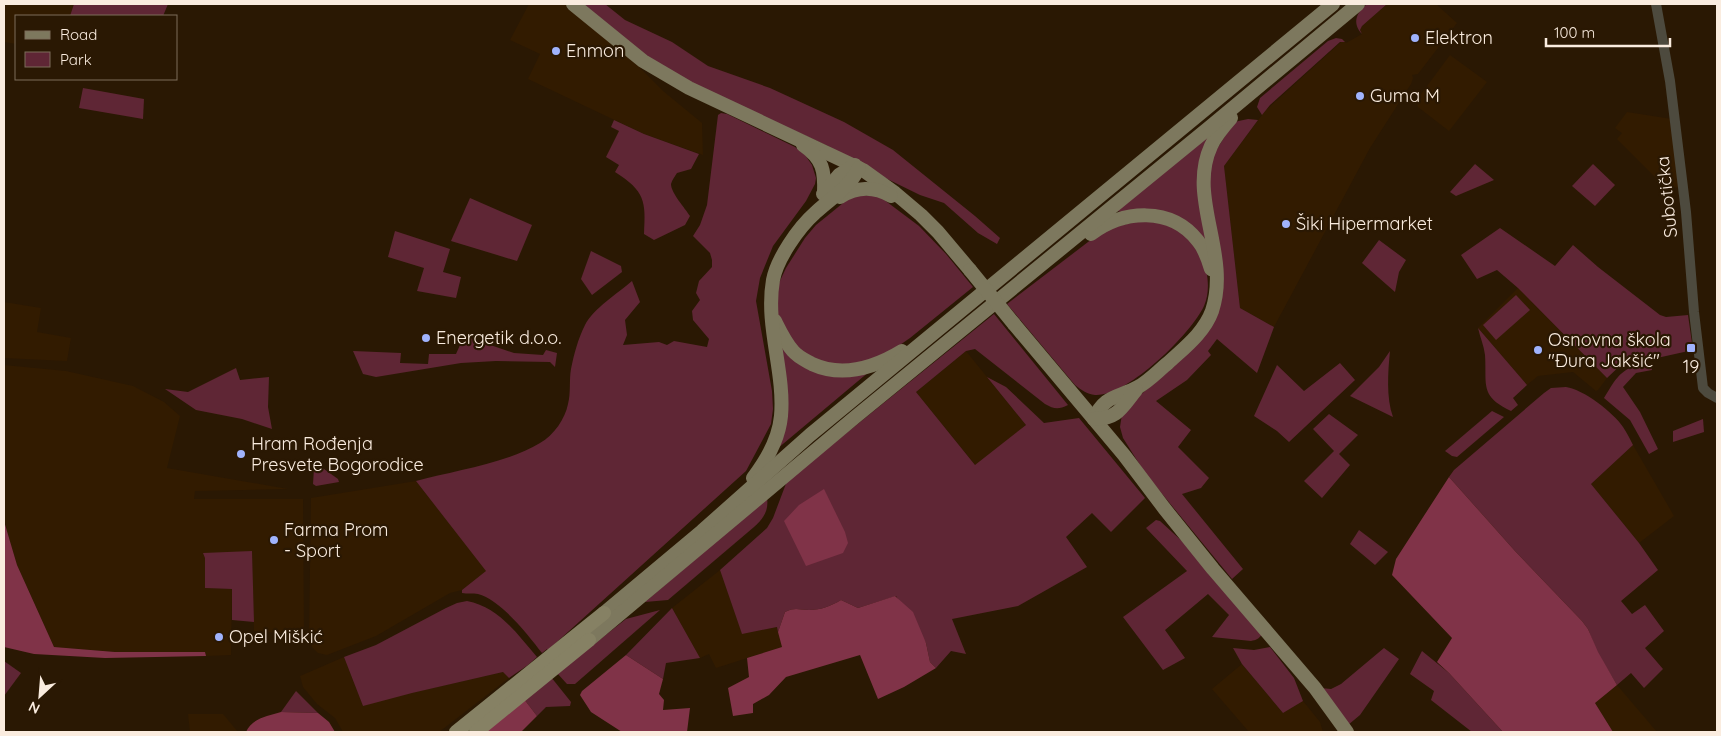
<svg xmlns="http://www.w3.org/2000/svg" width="1721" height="736" font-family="Quicksand,sans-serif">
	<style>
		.built { fill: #321b00 }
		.green { fill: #5f2635 }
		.forest { fill: #803348 }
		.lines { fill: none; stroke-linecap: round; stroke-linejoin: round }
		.tertiary { stroke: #4d4a3e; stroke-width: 10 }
		.primary { stroke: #7d785e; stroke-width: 14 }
		.trunk { stroke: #868164; stroke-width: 14 }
		.primary-bridge { stroke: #7d785e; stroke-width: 14 }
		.poi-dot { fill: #a0b3fd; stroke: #2a1803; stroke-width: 2 }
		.labels { text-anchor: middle; stroke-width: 4.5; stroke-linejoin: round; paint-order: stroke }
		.poi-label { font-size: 18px; fill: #faecdf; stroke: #2a1803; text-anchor: start }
		.street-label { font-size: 18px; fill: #faecdf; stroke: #2a1803 }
	</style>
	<rect width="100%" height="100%" fill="#2a1803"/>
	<g class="built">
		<polygon points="4,4 74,4 70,16 16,16 16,44 4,42"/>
		<polygon points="529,4 568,4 638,66 663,91 702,123 703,155 644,134 528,79 540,54 510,40"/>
		<polygon points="1387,4 1436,4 1457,23 1418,74 1412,75 1413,78 1411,84 1370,148 1274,327 1240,308 1224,166 1265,111 1341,42 1345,42 1346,43 1362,34 1360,30 1362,26"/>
		<polygon points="1450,55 1487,82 1449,131 1418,107 1416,101"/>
		<polygon points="1627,112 1672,119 1679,188 1663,185 1617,139 1622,133 1615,128"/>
		<polygon points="1518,288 1607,378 1598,390 1596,391 1573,372 1538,376 1527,385 1478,328"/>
		<polygon points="4,302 41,308 37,332 71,338 67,361 4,358"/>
		<polygon points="966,351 1026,425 976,466 916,392"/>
		<polygon points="4,365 66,371 133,386 164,402 180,416 167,468 288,489 195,491 194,499 303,499 304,635 254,631 252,551 205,558 206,588 232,589 231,655 206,656 205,652 115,652 54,647 17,565 4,521"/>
		<polygon points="1633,445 1674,516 1639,543 1591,484"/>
		<polygon points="416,481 487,571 462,590 450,593 376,636 327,655 318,653 312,647 309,639 311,498"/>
		<polygon points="720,570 742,633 778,627 782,647 716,668 709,654 700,658 672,608"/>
		<polygon points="344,657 363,706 376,701 503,672 509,678 439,732 343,732 335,718 317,704 303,687 300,676"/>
		<polygon points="1242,664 1283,713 1303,701 1320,722 1323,732 1249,732 1212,689"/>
		<polygon points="1617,685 1657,732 1613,732 1595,703"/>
		<polygon points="188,714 223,714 238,732 190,732"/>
	</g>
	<g class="green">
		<polygon points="74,4 168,4 163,16 70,16"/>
		<polygon points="583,4 605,4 625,20 672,42 708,66 770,88 844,122 893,150 975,216 1000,238 997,244 978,233 944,203 920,195 875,173 828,146 672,75 655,64"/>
		<path d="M1367 4H1387L1362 26 1360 30 1362 34C1352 23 1356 13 1367 4Z"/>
		<polygon points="1336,38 1342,39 1345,42 1340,42 1270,105 1262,115 1257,107 1260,98 1328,41"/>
		<polygon points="83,88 144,99 143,119 79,108"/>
		<path d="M721 113 727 114 795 147 805 155 812 165 816 178 815 184 806 201 773 246 760 278 756 301 772 391 773 409 771 424 746 471 548 650 547 649 542 653C528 635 501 600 478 594 473 593 467 594 462 593V590L486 571 416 481C453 471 508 463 540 443 554 435 565 419 568 404 571 393 569 380 571 369 574 354 578 339 585 325 593 309 618 293 632 281L640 302 625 320 627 335 623 345 659 342 667 345 674 341 707 347 709 339 693 320 692 311 700 300 696 293 699 281 712 267V260L710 253 693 236 700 225 707 205 718 115Z"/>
		<polygon points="1248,119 1258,120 1224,166 1240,308 1274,327 1257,373 1217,339 1208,351 1211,355 1187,380 1156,401 1191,430 1178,447 1209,478 1201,488 1182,494 1243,569 1232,579 1145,473 1123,438 1120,427 1122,414 1127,406 1146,390 1212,320 1208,163 1234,122"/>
		<path d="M614 120 644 134 699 154 691 169 677 173C675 176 672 180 671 184 671 193 685 208 690 216L685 225 654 240 644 234C646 201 645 191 615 172L619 165 606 157 619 131 611 127Z"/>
		<polygon points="1216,129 1206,148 1211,253 1189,227 1117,211"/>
		<polygon points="1475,164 1494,180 1456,196 1450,192"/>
		<polygon points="1593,164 1615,185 1595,206 1572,186"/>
		<polygon points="853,195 879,196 919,226 946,254 973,287 910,338 878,360 833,366 814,360 798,349 781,325 775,305 778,285 786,268 805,238 816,225"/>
		<polygon points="470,198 532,225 517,261 451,241"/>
		<path d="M1149 219C1160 224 1175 226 1184 233 1204 247 1214 284 1204 306 1191 334 1127 397 1095 395 1087 394 1081 390 1075 385L1007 304 1105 229Z"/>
		<polygon points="1500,228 1555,266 1573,245 1598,267 1660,315 1666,317 1688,315 1693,350 1657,358 1636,358 1625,361 1607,378 1518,288 1497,270 1477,279 1461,255"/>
		<polygon points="395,231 450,249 443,272 461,277 456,298 417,291 424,268 388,257"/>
		<polygon points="1379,240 1406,260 1399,272 1395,292 1362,263"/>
		<polygon points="591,251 621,266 622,272 592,295 581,279"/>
		<polygon points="1516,295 1530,310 1496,340 1483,325"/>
		<path d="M994 314 1068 405C1058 410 1054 409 1045 404L975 349 966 351 916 392 975 465 1026 425 987 377 1006 387 1044 423 1079 418 1145 498 1111 532 1092 513 1066 537 1087 567 1018 606 952 619 966 654 951 651 936 668 930 662 926 643 896 596 858 608 841 600C831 606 821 610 809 610 798 610 796 607 785 612L778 632 777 627 742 634 720 570 767 528 773 518 787 481Z"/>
		<path d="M1478 328 1527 385 1513 398 1518 405 1511 411C1479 396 1487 384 1485 355 1484 346 1480 337 1478 328Z"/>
		<polygon points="464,336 514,353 543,355 546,350 557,353 555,367 550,362 496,361 461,363 376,377 363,374 353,351 401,353 400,363 428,364 429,354 456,354"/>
		<polygon points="775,337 800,361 870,371 771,454 778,439"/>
		<path d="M1390 351C1388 371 1386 398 1393 417L1350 396 1379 367Z"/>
		<polygon points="1340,363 1355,380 1289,442 1277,431 1254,416 1277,365 1304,391"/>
		<path d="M1638 365H1651L1652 370 1636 373 1623 387 1640 412 1658 449 1649 454 1630 420 1604 398C1614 382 1619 370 1638 365Z"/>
		<polygon points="236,368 240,380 269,377 268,407 272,429 242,419 196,410 165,389 188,392"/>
		<path d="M1566 387C1583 389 1614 413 1623 427 1627 433 1630 439 1633 445L1591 484 1639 543 1658 570 1621 601 1632 614 1645 605 1664 631 1645 648 1663 669 1644 688 1631 673 1617 685 1597 652 1588 629 1582 621 1515 551 1449 477 1454 470 1544 393 1551 388Z"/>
		<polygon points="1492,411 1504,417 1457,457 1452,456 1445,451"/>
		<polygon points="1329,414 1358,435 1339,454 1350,465 1322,498 1304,481 1334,451 1313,429"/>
		<polygon points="1703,419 1704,432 1673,442 1673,431"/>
		<polygon points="317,464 338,479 339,482 316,486 313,484 314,468"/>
		<path d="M767 498C769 511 763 519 754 527L668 600 645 602Z"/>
		<path d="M1156 520 1160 521 1196 554 1262 634C1259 639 1256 640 1251 641L1212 637 1229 615 1208 594 1165 630 1185 658 1163 670 1123 617 1187 571 1146 528Z"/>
		<polygon points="1359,530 1388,552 1375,565 1350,544"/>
		<polygon points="252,551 254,622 232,620 232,589 205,588 205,558 203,553"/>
		<path d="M467 601C499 607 517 634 537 657L528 665 509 678 503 672 412 693 363 706 344 657 376 645 446 608 457 603Z"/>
		<polygon points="672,608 700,658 666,663 663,679 626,655"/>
		<polygon points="660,610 575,684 567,684 557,673 626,619"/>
		<polygon points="1270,647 1294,678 1303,701 1283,713 1242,664 1233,648 1254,650"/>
		<polygon points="1384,648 1399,659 1360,715 1348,725 1321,688 1331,689 1341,684"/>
		<polygon points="1422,651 1449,673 1503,732 1472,732 1431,700 1434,691 1410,674"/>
		<polygon points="4,661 21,673 4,696"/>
		<polygon points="551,677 571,702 570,706 546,707 537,716 524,699"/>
		<polygon points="296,691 318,713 281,712"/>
	</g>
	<g class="forest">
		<polygon points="1449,477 1515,551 1582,621 1588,629 1598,652 1617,685 1595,703 1613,732 1503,732 1449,673 1437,662 1452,638 1392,575 1396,559"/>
		<polygon points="824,489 845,532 848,543 843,553 806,566 784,521 799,505"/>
		<polygon points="4,521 17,565 54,647 115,652 205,652 206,656 105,658 34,654 4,647"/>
		<path d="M895 596 913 612 926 643 930 662 936 668 904 687 878 699 860 655 786 677 769 695 753 704V713L733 716 728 688 749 677 747 658 782 647 778 632 785 612C796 607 798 610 809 610 821 610 831 606 841 600L858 608Z"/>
		<polygon points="626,655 663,679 659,694 664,700 663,710 690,708 687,732 622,732 591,712 580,695 582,691"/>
		<polygon points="524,699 537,716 521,732 484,732"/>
		<path d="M281 712 318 713 329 722 335 732H246C252 718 268 716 281 712Z"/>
	</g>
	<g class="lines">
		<polyline class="tertiary" points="1656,4 1670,81 1686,212 1694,312 1703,388 1708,393 1717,398"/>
		<g class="primary">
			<polyline points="573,4 643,61 689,88 863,170 895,193 921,215 938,232 970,270"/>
			<path d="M803 145C823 159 825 171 824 193"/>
			<polyline points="823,194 839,175 855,165"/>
			<path d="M840 197C856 187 874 186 891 196"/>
			<path d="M1091 234C1123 210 1171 206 1198 241 1205 249 1208 259 1211 269"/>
			<path d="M775 321C780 331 785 342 793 351 798 357 805 360 812 364 843 378 874 368 902 351"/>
			<polyline points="1014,324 1124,455 1164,508 1213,569 1315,688 1347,732"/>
			<path d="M1094 419C1104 395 1118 398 1138 387 1149 381 1158 371 1168 363 1184 348 1204 333 1212 311 1231 254 1187 198 1211 146 1216 135 1223 127 1231 118"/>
			<path d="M1094 419C1118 419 1122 407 1136 390"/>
			<path d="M753 478C766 461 779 438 781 416 785 372 765 326 773 280 777 259 798 228 815 213 831 198 849 188 859 168"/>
			<polyline points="604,613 702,531 810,435 1333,4"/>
			<polyline points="589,640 854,418 1210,127 1358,4"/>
		</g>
		<g class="trunk">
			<polyline points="456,732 604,613"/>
			<polyline points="476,732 589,640"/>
		</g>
		<polyline class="primary-bridge" points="970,270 1014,324"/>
	</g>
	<g class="poi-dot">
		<circle cx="1415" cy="38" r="5"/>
		<circle cx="556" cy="51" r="5"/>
		<circle cx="1360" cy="96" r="5"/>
		<circle cx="1286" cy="224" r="5"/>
		<circle cx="426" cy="338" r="5"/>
		<rect x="1686" y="343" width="10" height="10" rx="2.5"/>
		<circle cx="1538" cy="350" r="5"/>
		<circle cx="241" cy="454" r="5"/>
		<circle cx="274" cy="540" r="5"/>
		<circle cx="219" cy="637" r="5"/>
	</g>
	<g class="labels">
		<g class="poi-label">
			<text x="1425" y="44">Elektron</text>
			<text x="566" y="57">Enmon</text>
			<text x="1370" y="102">Guma M</text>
			<text x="1296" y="230">Šiki Hipermarket</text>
			<text x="436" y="344">Energetik d.o.o.</text>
			<text x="1548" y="346">Osnovna škola<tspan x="1548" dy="21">"Đura Jakšić"</tspan></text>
			<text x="1691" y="373" text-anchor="middle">19</text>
			<text x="251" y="450">Hram Rođenja<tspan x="251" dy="21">Presvete Bogorodice</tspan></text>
			<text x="284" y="536">Farma Prom<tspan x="284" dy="21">- Sport</tspan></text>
			<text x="229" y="643">Opel Miškić</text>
		</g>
		<g class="street-label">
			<text transform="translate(1667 197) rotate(-96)" y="6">Subotička</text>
		</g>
	</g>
	<rect width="1721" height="736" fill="none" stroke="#faecdf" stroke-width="10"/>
	<rect x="15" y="15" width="162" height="65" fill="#2a1803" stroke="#7d6d5b"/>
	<rect x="25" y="31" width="25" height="8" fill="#7d785e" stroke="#7d6d5b"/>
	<text x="60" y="40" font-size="15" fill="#faecdf">Road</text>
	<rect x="25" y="52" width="25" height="15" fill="#5f2635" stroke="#7d6d5b"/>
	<text x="60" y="65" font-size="15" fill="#faecdf">Park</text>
	<g transform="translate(40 696) rotate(206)" stroke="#2a1803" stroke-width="4" paint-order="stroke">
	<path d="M0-4L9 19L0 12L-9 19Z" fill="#faecdf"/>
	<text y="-8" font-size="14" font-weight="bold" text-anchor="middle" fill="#faecdf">N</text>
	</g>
	<path d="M1546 38v8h124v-8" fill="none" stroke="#faecdf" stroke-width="2.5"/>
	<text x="1554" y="38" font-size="15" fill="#faecdf" stroke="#2a1803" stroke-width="4" paint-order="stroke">100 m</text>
</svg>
